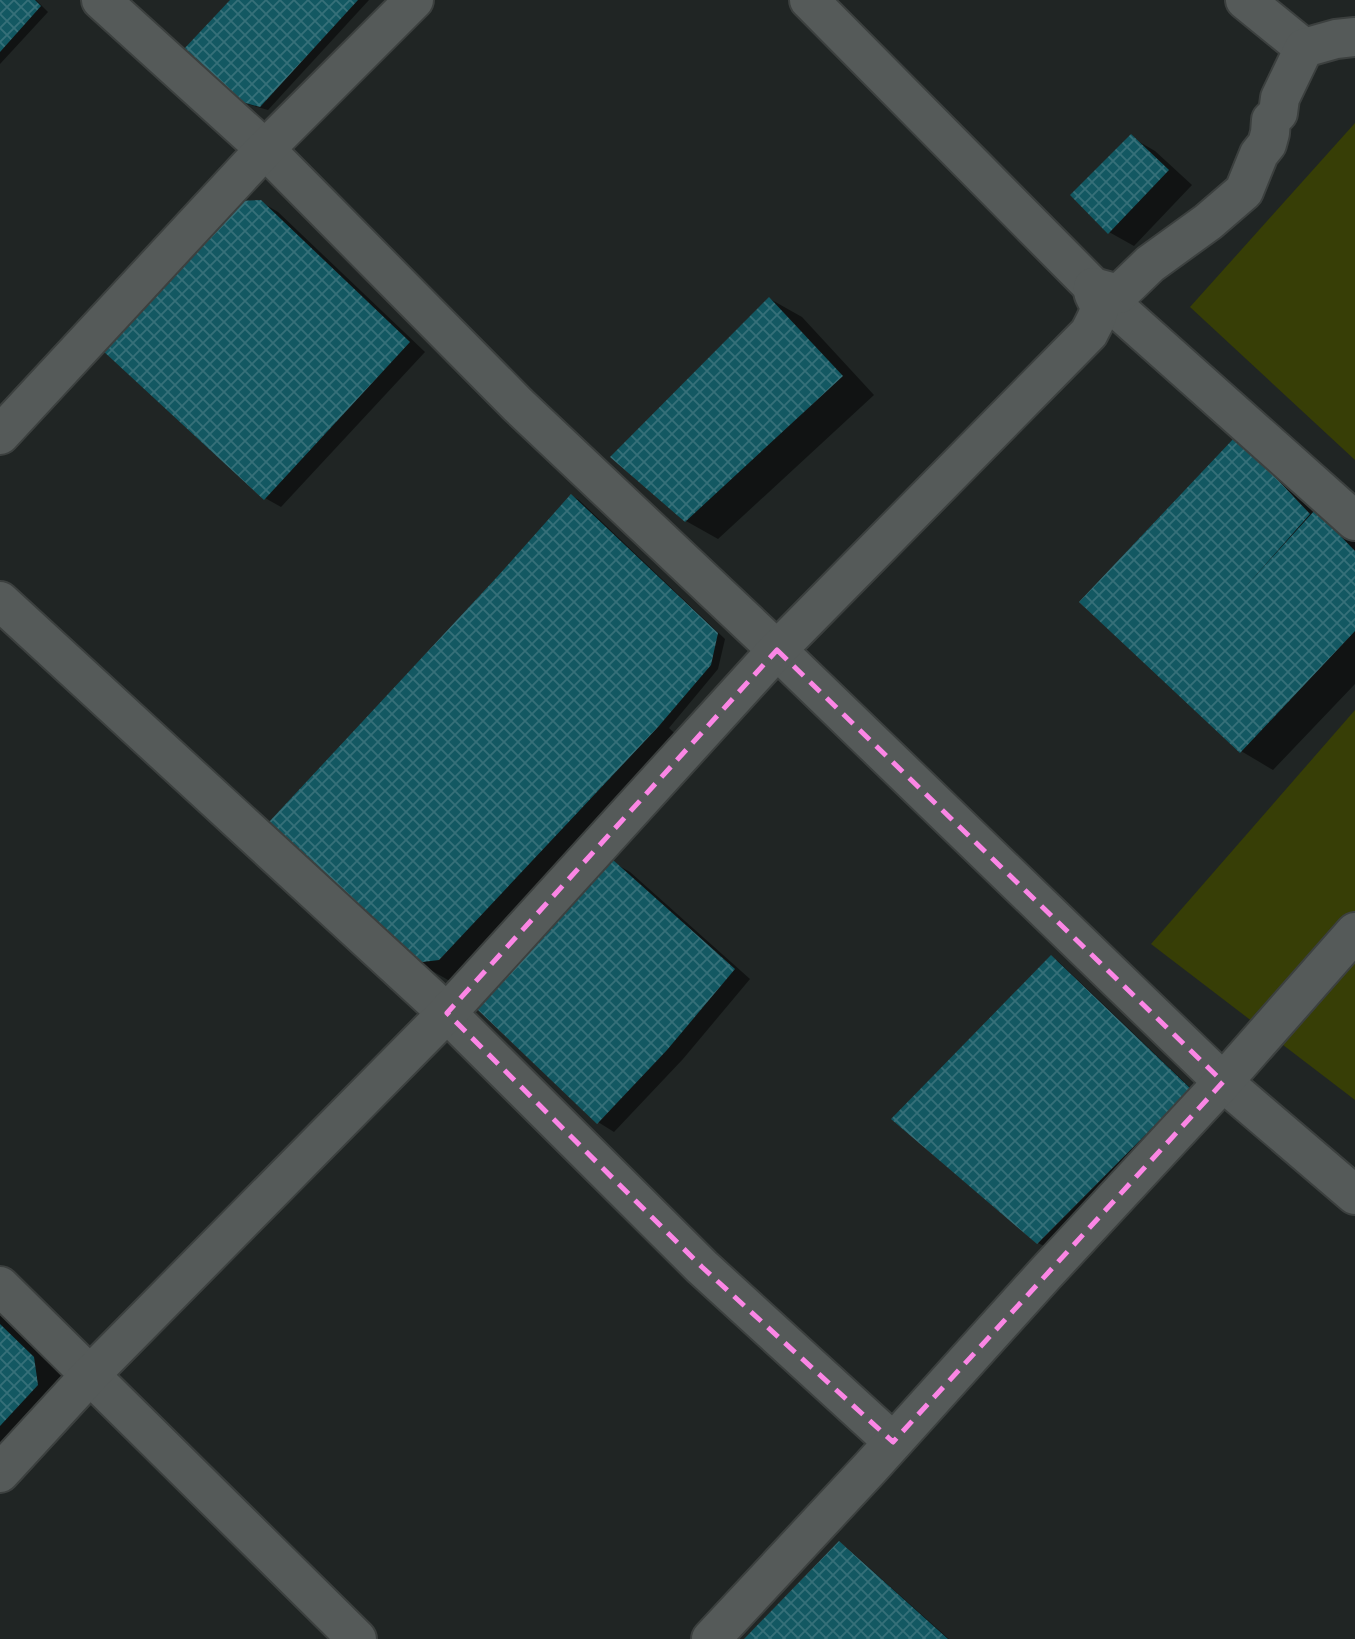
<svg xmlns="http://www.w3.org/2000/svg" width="1355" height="1639" font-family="'Space Grotesk',sans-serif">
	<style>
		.green { fill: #373e06 }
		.shadow { fill: #0007 }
		.building { fill: url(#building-cross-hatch) }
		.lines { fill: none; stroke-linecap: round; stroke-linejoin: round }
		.minor-casing { stroke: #3c403f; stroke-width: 42 }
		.minor { stroke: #555a59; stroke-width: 38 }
		.marked { fill: none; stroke: #fb86e5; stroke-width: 5; stroke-dasharray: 14 9; stroke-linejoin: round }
	</style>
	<defs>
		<pattern id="building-cross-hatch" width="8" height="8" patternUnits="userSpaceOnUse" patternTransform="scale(1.75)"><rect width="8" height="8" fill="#135862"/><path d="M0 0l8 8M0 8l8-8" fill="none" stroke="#367079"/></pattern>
	</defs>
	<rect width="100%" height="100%" fill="#202524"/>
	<g class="green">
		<polygon points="1355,123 1355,460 1190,307"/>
		<polygon points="1355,710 1355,1100 1151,944"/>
	</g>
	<g class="shadow">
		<polygon points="0,0 36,0 48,12 0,64"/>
		<polygon points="232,0 369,0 268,110 244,103 236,98"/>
		<polygon points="1131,137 1155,151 1192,185 1134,246 1109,232"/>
		<polygon points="261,202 278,212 425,352 281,507 265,498"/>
		<polygon points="770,299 802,317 874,395 718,539 686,521"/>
		<polygon points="1236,438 1252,448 1315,514 1316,512 1355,538 1355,684 1273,770 1241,751"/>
		<polygon points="572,496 579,500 725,639 718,669 669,728 689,747 472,978 448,980 415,961"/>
		<polygon points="614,863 630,872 750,979 683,1059 614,1132 598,1122"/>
		<polygon points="1051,957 1058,961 1197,1094 1046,1247 1038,1243 894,1119"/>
		<polygon points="0,1314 66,1377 0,1478"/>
		<polygon points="839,1543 846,1547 949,1639 746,1639"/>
	</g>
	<g class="building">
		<polygon points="0,0 35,0 41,6 0,52"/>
		<polygon points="230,0 358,0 260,107 235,100 184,49"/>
		<polygon points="1131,134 1169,170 1108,234 1070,195"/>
		<polygon points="261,200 410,342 264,500 101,349 238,201"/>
		<polygon points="769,297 843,376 685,522 610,457"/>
		<polygon points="1236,436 1310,514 1240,593 1315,510 1355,551 1355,631 1240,753 1079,602"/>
		<polygon points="571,494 718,633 711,665 658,727 439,960 414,963 269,822 497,577"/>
		<polygon points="613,860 735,969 667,1050 597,1124 477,1009"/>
		<polygon points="1051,955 1191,1089 1037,1244 891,1119"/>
		<polygon points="0,1324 34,1357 38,1385 0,1426"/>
		<polygon points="839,1541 948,1639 744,1639"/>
	</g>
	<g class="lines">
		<defs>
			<g id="minor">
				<polyline points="101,0 265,149 518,405 777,650 1223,1082 1355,1195"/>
				<polyline points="809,0 1093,287 1355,521"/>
				<polyline points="1245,0 1304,48"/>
				<polyline points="0,435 265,149 414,0"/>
				<polyline points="0,601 447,1013 702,1267 893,1442"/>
				<polyline points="0,1286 357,1639"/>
				<path d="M0 1473 90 1375 447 1013 777 650 1089 333C1093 324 1101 314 1098 304 1096 296 1092 296 1093 287L1119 294 1150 264 1208 222 1244 191 1259 154 1267 144 1270 133 1271 120 1278 113 1280 98 1304 48 1336 39 1355 37"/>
				<polyline points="711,1639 871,1467 1045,1274 1223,1082 1355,932"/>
			</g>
		</defs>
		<use href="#minor" class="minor-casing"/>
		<use href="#minor" class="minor"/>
	</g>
	<path class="marked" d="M777 650 1223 1082 893 1442 702 1267 447 1013Z"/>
</svg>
